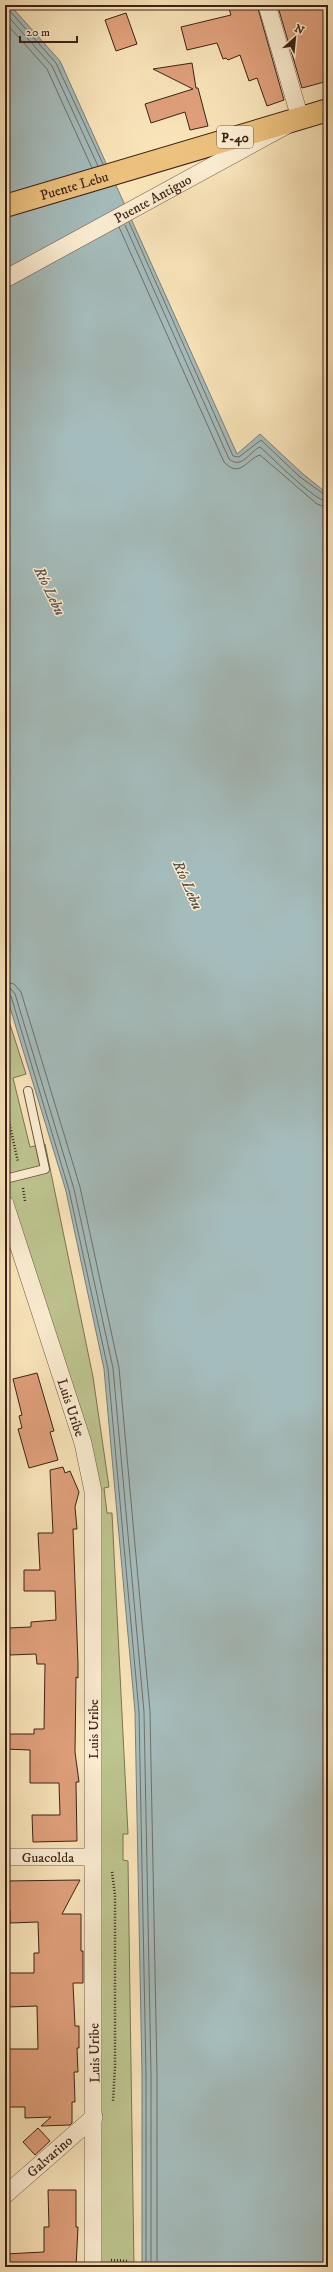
<svg xmlns="http://www.w3.org/2000/svg" width="333" height="2272" font-family="'IM FELL DW Pica',serif">
	<style>
		.green { fill: #bec590; stroke: #7d7353 }
		.water { fill: #a5bcbc; stroke: #7b7e7a }
		.lines { fill: none; stroke-linecap: round; stroke-linejoin: round }
		.shore { stroke: #706e69; stroke-width: 1 }
		.building { fill: #e1a17c; stroke: #3c2116 }
		.lane-casing { stroke: #6c523f; stroke-width: 10 }
		.street-casing { stroke: #6c523f; stroke-width: 18 }
		.primary-casing { stroke: #3c2116; stroke-width: 24 }
		.path { stroke: #3c2116; stroke-width: 2.5; stroke-dasharray: 1 2; stroke-linecap: butt }
		.lane { stroke: #fceed3; stroke-width: 8 }
		.street { stroke: #fceed3; stroke-width: 17 }
		.primary { stroke: #edc27e; stroke-width: 22 }
		.labels { text-anchor: middle; stroke-width: 3; stroke-linejoin: round; paint-order: stroke }
		.shield { fill: #fceed3; stroke: #765e4f; stroke-width: 1 }
		.shield-label { font-size: 13px; font-weight: bold; fill: #3c2116 }
		.street-label { font-size: 14px; fill: #3c2116; stroke: #fceed3 }
		.water-label { font-size: 15px; font-style: italic; fill: #5c5048; stroke: #fceed3 }
	</style>
	<rect width="100%" height="100%" fill="#fae5bb"/>
	<filter id="stains"><feTurbulence type="fractalNoise" baseFrequency=".005" numOctaves="4"/><feColorMatrix values="0 0 0 0 .2 0 0 0 0 .09 0 0 0 0 .02 0 0 0 .5 -.17"/></filter>
	<radialGradient id="worn" r=".72"><stop offset=".6" stop-color="#630" stop-opacity="0"/><stop offset="1" stop-color="#630" stop-opacity=".3"/></radialGradient>
	<polygon class="green" points="5,1009 26,1074 13,1078 30,1147 45,1144 93,1377 109,1487 104,1488 107,1513 112,1513 128,1834 123,1834 123,1860 128,1861 134,2267 99,2267 97,1494 15,1218 5,1191"/>
	<polygon class="water" points="5,5 10,5 60,61 237,454 260,434 303,474 328,494 328,2267 142,2267 142,2074 135,1712 104,1369 66,1191 5,991"/>
	<g class="lines">
		<g class="shore">
			<polyline points="7,5 8,9 56,63 103,164"/>
			<polyline points="5,13 52,66 98,166"/>
			<polyline points="5,22 47,69 92,168"/>
			<polyline points="129,222 233,456 239,457 261,440 300,477 328,497"/>
			<path d="M125 225 229 459C242 470 250 451 260 447 273 458 314 501 328 502"/>
			<path d="M119 227 224 462C240 479 247 459 260 455L317 504 328 508"/>
			<polyline points="5,982 14,984 21,992 80,1187 119,1368 150,1711 157,2074 157,2267"/>
			<polyline points="5,988 11,989 15,994 74,1189 113,1368 144,1712 151,2074 151,2267"/>
			<polyline points="5,993 11,996 69,1190 108,1369 139,1712 146,2074 146,2267"/>
		</g>
	</g>
	<g class="building">
		<polygon points="239,5 257,5 284,100 267,106 257,78 249,81 240,55 228,60 226,58 223,59 217,43 187,50 181,27 231,15 229,9"/>
		<polygon points="287,5 324,5 328,22 328,81 302,88 278,7"/>
		<polygon points="126,13 137,44 116,51 105,20"/>
		<polygon points="192,63 196,88 198,88 208,126 190,130 185,112 151,123 145,104 193,89 153,69"/>
		<polygon points="37,1373 54,1431 50,1432 58,1460 29,1468 18,1429 22,1428 19,1416 22,1415 13,1379"/>
		<polygon points="63,1467 65,1473 70,1471 79,1492 75,1507 77,1529 73,1529 78,1663 78,1678 76,1677 75,1752 79,1782 76,1782 77,1841 33,1842 32,1815 60,1815 59,1783 30,1783 30,1750 5,1749 5,1734 34,1734 34,1729 44,1729 45,1664 37,1664 36,1654 10,1655 8,1628 31,1627 31,1622 56,1620 55,1591 24,1591 24,1570 40,1570 38,1533 53,1533 50,1470"/>
		<polygon points="80,1880 62,1914 81,1914 81,1951 83,1951 83,1983 73,1983 75,2026 79,2026 79,2048 77,2048 78,2072 74,2072 75,2102 72,2102 72,2123 70,2125 41,2126 51,2117 25,2118 25,2107 5,2107 5,2049 38,2049 37,2006 7,2007 6,1973 34,1973 34,1953 39,1953 38,1922 10,1923 10,1910 5,1910 5,1881"/>
		<polygon points="38,2128 50,2141 35,2155 23,2142"/>
		<polygon points="48,2190 76,2190 76,2227 78,2227 76,2267 5,2267 5,2254 44,2252 44,2227 49,2227"/>
	</g>
	<g class="lines">
		<defs>
			<polyline id="lane" points="5,1179 45,1169 28,1091"/>
			<g id="street">
				<path id="s1" d="M5 279 300 118 267 5"/>
				<path id="s2" d="M5 1204 83 1443 93 1491V2267"/>
				<path id="s3" d="M5 1857H92"/>
				<path id="s4" d="M5 2195 94 2117"/>
			</g>
			<g id="primary">
				<path id="s5" d="M5 206 328 110"/>
			</g>
		</defs>
		<use href="#lane" class="lane-casing"/>
		<use href="#street" class="street-casing"/>
		<use href="#primary" class="primary-casing"/>
		<g class="path">
			<polyline points="5,1031 8,1030"/>
			<polyline points="5,1104 18,1162"/>
			<polyline points="23,1188 25,1201"/>
			<polyline points="112,1872 115,1895 115,2067 113,2101"/>
			<polyline points="111,2260 128,2261"/>
		</g>
		<use href="#lane" class="lane"/>
		<use href="#street" class="street"/>
		<use href="#primary" class="primary"/>
	</g>
	<g class="labels">
		<rect class="shield" x="217" y="126" width="36" height="22" rx="3"/>
		<g class="shield-label">
			<text x="235" y="142">P-40</text>
		</g>
		<g class="street-label">
			<text dy="5" stroke="none"><textPath href="#s5" startOffset="72">Puente Lebu</textPath></text>
			<text dy="5" stroke="none"><textPath href="#s1" startOffset="168">Puente Antiguo</textPath></text>
			<text dy="5" stroke="none"><textPath href="#s2" startOffset="214">Luis Uribe</textPath></text>
			<text transform="translate(93 1729) rotate(-90)" y="5">Luis Uribe</text>
			<text dy="5" stroke="none"><textPath href="#s3" startOffset="43">Guacolda</textPath></text>
			<text transform="translate(94 2053) rotate(-91)" y="5">Luis Uribe</text>
			<text dy="5" stroke="none"><textPath href="#s4" startOffset="59">Galvarino</textPath></text>
		</g>
		<g class="water-label">
			<text transform="translate(50 591) rotate(64)" y="5">Río Lebu</text>
			<text transform="translate(188 885) rotate(66)" y="5">Río Lebu</text>
		</g>
	</g>
	<rect width="333" height="2272" fill="none" stroke="#fae5bb" stroke-width="20"/>
	<rect x="6" y="6" width="321" height="2260" fill="none" stroke="#3c2116" stroke-width="2"/>
	<rect x="10" y="10" width="313" height="2252" fill="none" stroke="#3c2116"/>
	<g transform="translate(295 38) rotate(27)" stroke="#fceed3" stroke-width="3" paint-order="stroke">
	<path d="M0-3L7 15L0 10L-7 15Z" fill="#3c2116"/>
	<text y="-6" font-size="11" font-weight="bold" text-anchor="middle" fill="#3c2116">N</text>
	</g>
	<path d="M20 36v6h57v-6" fill="none" stroke="#3c2116" stroke-width="2"/>
	<text x="26" y="36" font-size="12" fill="#3c2116" stroke="#fceed3" stroke-width="3" paint-order="stroke">20 m</text>
	<rect width="100%" height="100%" filter="url(#stains)"/>
	<rect width="100%" height="100%" fill="url(#worn)"/>
</svg>
